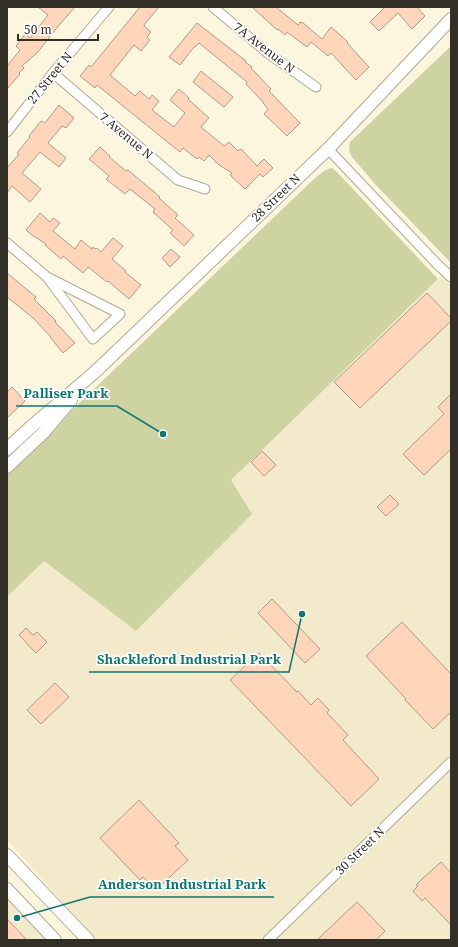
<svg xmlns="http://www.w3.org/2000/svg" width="458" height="947" font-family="'Noto Serif',serif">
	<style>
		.built { fill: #f2eacb }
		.green { fill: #ced3a2 }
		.building { fill: #ffd6b9; stroke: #ae9a8c }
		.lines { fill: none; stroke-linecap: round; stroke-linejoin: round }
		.minor-casing { stroke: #b0a993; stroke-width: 11 }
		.secondary-casing { stroke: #b0a993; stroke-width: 14 }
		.minor { stroke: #fff; stroke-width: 9 }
		.secondary { stroke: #fff; stroke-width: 12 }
		.labels { text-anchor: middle; stroke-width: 3.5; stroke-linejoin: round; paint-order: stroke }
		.street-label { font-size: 12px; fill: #312f26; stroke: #fff }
		.leader { fill: none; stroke: #0f766e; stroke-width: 1.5 }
		.callout-dot { fill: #0f766e; stroke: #fff; stroke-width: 1.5 }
		.callout-label { font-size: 13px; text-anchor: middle; font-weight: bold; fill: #0f766e; stroke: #fff; stroke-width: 3.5; stroke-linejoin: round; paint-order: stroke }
	</style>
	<rect width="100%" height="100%" fill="#fdf6df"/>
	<g class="built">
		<polygon points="451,267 451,940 96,940 7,840 7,597 44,561 136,631 231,480"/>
		<polygon points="7,896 49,940 7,940"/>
	</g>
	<g class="green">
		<polygon points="451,46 451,263 375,184 352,157 349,150 350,142"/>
		<polygon points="332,168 337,172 438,279 231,480 252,514 136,631 44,561 7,597 7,472 315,178 325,170"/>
	</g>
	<g class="building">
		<polygon points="38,7 75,7 60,24 37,53 22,66 24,68 19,73 20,74 7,89 7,66 20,50 16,46 25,34 30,38 48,15"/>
		<polygon points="140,7 159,7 144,25 144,26 151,32 147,37 150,40 141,51 134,45 110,75 135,96 140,91 149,99 152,95 159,101 152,110 174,127 185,113 170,100 179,89 189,98 188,99 209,118 201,127 224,146 229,142 238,151 241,149 257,166 264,159 273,168 263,177 260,174 245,189 230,175 232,173 219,165 209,155 204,161 199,157 197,159 183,148 180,152 97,85 95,88 80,76 89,65 91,67"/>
		<polygon points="252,7 276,7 298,25 300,22 301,23 302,22 322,39 331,27 348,42 347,43 369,67 356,80 331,53 328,56 311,42 307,47 287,32 285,35 278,29 277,30"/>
		<polygon points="385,7 417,7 425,16 412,29 398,13 379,31 370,22"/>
		<polygon points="197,23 246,61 245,62 252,67 251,68 271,89 269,91 300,123 287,136 264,114 268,109 263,103 264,103 246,84 247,82 199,43 195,47 194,47 180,65 169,57"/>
		<polygon points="201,71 233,97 224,107 193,82"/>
		<polygon points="59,105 74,118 66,128 62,126 48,143 66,158 59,167 40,152 22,173 41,189 30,202 12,186 7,193 7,168 19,154 17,153 30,137 29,136 41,121 45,123"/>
		<polygon points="100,147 110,156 109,157 126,171 128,170 160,197 159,198 178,215 175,218 194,235 184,246 170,233 173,230 153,212 155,209 130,189 125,194 106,179 109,176 89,159"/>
		<polygon points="40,213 50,222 53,218 60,223 53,231 75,249 81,240 92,249 93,247 95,249 97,248 101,252 113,238 123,246 112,259 126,271 125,272 141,285 129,299 108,281 107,282 88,267 83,273 63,256 61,259 45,245 46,244 32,235 26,230"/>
		<polygon points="171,249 180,257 170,267 162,258"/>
		<polygon points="7,273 36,297 34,299 56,321 55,322 75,343 63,353 50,337 51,337 32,317 7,297"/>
		<polygon points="427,293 451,318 451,321 360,408 334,382"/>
		<polygon points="12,387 25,401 7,418 7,392"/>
		<polygon points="451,394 451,449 424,475 403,454 444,414 438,407"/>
		<polygon points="262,451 276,465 264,476 251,462"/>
		<polygon points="390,495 399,504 386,516 377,507"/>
		<polygon points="272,599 320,649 305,663 258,613"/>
		<polygon points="402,622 451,674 451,712 433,729 405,700 406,699 366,656"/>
		<polygon points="26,628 33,635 37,632 47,642 36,653 19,635"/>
		<polygon points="259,653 297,692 298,691 311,705 318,698 329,710 327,713 348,735 343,740 379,779 351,806 230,680"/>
		<polygon points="55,683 69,697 41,724 27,710"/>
		<polygon points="139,800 179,843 175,846 188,860 156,890 143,877 140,880 100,838"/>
		<polygon points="441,862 451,873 451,925 425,898 422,901 413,891 418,886 416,885 423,878"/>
		<polygon points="357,902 385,931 376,940 317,940"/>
		<polygon points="7,919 27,940 7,940"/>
	</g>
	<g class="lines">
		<defs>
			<g id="minor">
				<polyline points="213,7 269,54 316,87"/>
				<polyline points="53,73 178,180 205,189"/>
				<polyline points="7,132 53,73 109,7"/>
				<polyline points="328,149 438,265 451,277"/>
				<polyline points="7,243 47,277 120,314 93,339 47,277"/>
				<polyline points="268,940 451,762"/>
			</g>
			<g id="secondary">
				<polyline points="7,449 33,425 95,372 328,149 451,19"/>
				<polyline points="7,467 43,433 71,400"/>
				<polyline points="7,855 88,940"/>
				<polyline points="7,889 55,940"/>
			</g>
		</defs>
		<use href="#minor" class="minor-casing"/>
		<use href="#secondary" class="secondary-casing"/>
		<use href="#minor" class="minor"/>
		<use href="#secondary" class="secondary"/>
	</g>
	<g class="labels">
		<g class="street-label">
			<text transform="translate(264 48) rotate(38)" y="4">7A Avenue N</text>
			<text transform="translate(50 78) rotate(-51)" y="4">27 Street N</text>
			<text transform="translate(126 136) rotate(40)" y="4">7 Avenue N</text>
			<text transform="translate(276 198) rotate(-44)" y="4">28 Street N</text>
			<text transform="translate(360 851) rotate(-44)" y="4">30 Street N</text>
		</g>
	</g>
	<path class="leader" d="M163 434L117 406H16M302 614L289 672H89M17 918L90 897H274"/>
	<g class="callout-dot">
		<circle cx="163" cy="434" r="4"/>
		<circle cx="302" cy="614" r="4"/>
		<circle cx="17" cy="918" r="4"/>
	</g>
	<g class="callout-label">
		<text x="66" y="398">Palliser Park</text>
		<text x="189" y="664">Shackleford Industrial Park</text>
		<text x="182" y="889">Anderson Industrial Park</text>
	</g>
	<rect width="458" height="947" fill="none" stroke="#312f26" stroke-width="16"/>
	<path d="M18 34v6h80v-6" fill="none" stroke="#312f26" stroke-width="2"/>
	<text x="24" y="34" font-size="12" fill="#312f26" stroke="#ffffff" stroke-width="3" paint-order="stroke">50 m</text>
</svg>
